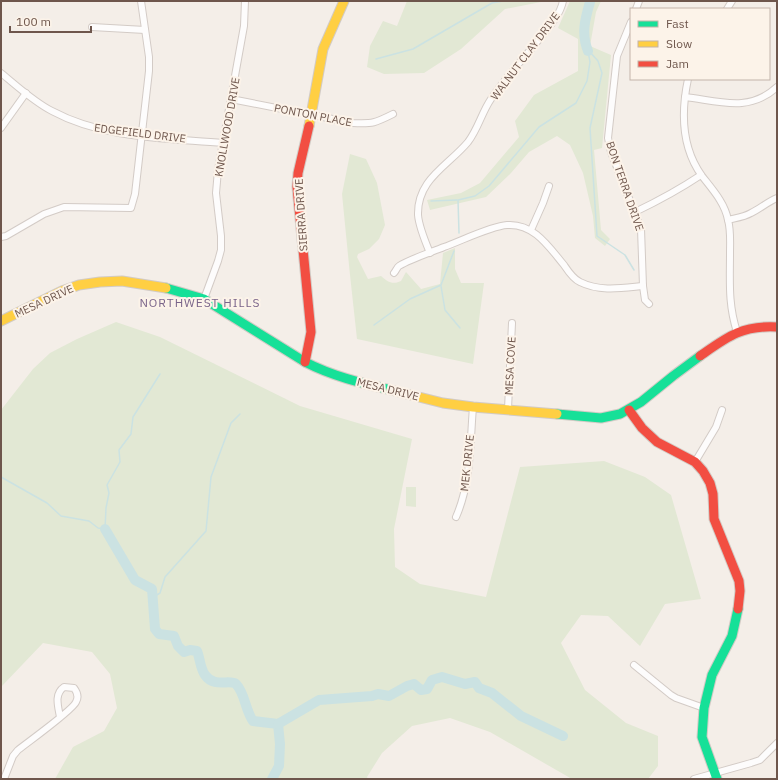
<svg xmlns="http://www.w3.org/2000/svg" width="778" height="780" font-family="'IBM Plex Sans',sans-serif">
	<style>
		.green { fill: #e2e8d4 }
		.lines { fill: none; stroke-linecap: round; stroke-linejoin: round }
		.stream { stroke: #cbe2e2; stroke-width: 1.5 }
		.river { stroke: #cbe2e2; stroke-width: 10 }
		.street-casing { stroke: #d3cbc6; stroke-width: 8 }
		.fast-casing { stroke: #d2cbc5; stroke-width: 11 }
		.slow-casing { stroke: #d2cbc5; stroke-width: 11 }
		.jam-casing { stroke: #d2cbc5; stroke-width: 11 }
		.street { stroke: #fdfcfc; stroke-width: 6 }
		.fast { stroke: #16e098; stroke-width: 9 }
		.slow { stroke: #ffcf43; stroke-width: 9 }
		.jam { stroke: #f24e42; stroke-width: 9 }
		.labels { text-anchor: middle; stroke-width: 4; stroke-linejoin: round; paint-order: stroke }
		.street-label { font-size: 11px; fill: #6e564c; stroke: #fcf3e9 }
		.neighbourhood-label { font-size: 12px; letter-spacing: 1px; fill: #7a658a; stroke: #fcf3e9 }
	</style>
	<rect width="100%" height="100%" fill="#f4eee8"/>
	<g class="green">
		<polygon points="407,1 546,1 505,9 461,49 424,73 384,74 367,67 370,46 383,21 397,26"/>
		<polygon points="570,1 601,1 596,12 590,46 611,55 602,148 594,150 601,230 610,239 605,246 595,238 593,216 583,173 570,145 557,136 529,152 511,173 486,197 430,210 427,200 461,193 480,183 519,137 515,121 534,95 578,71 578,39 558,28"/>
		<path d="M350 154 366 159 377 183 385 225 379 239 369 249 358 254 357 257 368 279 381 276C388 282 392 285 401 281L406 272 421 289 440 284 443 253 455 248V269L461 283H484L473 364 357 339 350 275 342 194Z"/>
		<polygon points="116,322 160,337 300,406 412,439 394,529 395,567 420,584 486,597 520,467 604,461 645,477 671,495 701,599 665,604 640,646 608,616 581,615 561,643 585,690 626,723 658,736 658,766 648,779 572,779 490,732 450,718 412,726 382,753 367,777 368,779 55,779 73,747 104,731 117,708 110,674 92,652 43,643 1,687 1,410 33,369 50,353 77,339"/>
		<polygon points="406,487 416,487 416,507 406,506"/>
	</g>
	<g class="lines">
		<g class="stream">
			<polyline points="589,51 598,61 602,73 590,128 597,236 625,255 634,270"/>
			<polyline points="376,59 413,49 492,3 503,1"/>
			<polyline points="431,201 457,200"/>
			<polyline points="459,233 458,200 475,196 489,186 539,127 576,103 587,81 590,62 588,51"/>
			<polyline points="441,286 445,310 460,328"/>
			<polyline points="374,325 410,299 441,285 454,251"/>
			<polyline points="1,477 47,503 61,516 89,521 98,528 105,529 106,508 109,493 107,485 120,462 119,450 131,434 133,417 160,374"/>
			<polyline points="152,598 160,593 165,577 206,531 211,477 231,423 240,414"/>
		</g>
		<g class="river">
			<path d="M588 51C581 34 585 19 590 2"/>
			<path d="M105 529 135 580 152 589 155 629 159 634 174 636 178 646 184 652 190 650 197 651C200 658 200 668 205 675 214 688 230 679 236 684 245 693 245 710 253 721L278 724 280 744 279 766 272 779"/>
			<polyline points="278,724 319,700 372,696 378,694 389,696 407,686 414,684 421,690 427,689 432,680 442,677 465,684 475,682 479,688 492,693 521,716 563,736"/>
		</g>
		<defs>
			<g id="street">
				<polyline points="636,9 639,1"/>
				<polyline points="727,9 732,1"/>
				<polyline points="631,22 617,56 608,138 611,152 641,229 643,286 645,300 649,304"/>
				<polyline points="92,27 145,30"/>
				<path d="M1 73C17 86 34 102 52 111 104 139 166 138 223 143"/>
				<path d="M688 79C681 112 681 147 702 176 712 189 725 203 728 220 731 231 730 242 730 253 730 282 728 304 737 332"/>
				<path d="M685 97C719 101 749 113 777 87"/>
				<path d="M231 99 353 123C373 124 375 123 393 114"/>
				<polyline points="1,128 26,93"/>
				<path d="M635 212C658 201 680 189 701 175"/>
				<path d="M728 220C736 218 744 217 751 213 760 209 767 202 777 198"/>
				<polyline points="531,230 543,203 549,186"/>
				<polyline points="1,237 6,236 44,214 64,207 131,208 135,194 149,71 149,57 141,1"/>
				<path d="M430 253C425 241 419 227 418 215 417 179 448 166 468 142 478 129 482 112 491 99 505 78 525 57 541 37 550 26 560 15 563 1"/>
				<path d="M394 273C396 271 397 267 399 266 410 259 432 252 444 247 461 241 491 226 507 225 534 223 549 247 564 265 568 271 573 279 580 282 600 292 622 288 643 286"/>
				<polyline points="204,299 218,261 221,250 221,236 216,193 218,170 244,26 245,1"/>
				<polyline points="508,409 512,323"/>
				<polyline points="695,462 716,427 722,410"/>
				<path d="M456 517C471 483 470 444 473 407"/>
				<polyline points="634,665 671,695 676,698 704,708"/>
				<path d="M4 779 13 756 18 750C28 742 73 710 76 702 79 697 77 692 74 688L64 687C54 694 58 706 60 717"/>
				<polyline points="694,779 751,763 760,760 777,743"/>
			</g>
			<g id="fast">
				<path d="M166 288 204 299 305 362C332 376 361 383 391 390"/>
				<polyline points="557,414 601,418 620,414 641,402 673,376 700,356"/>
				<polyline points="717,779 702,737 704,708 712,675 732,636 738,609"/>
			</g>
			<g id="slow">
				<polyline points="309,126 323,49 344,1"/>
				<polyline points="1,321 62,291 79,285 100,282 122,281 166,288"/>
				<polyline points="391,390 443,403 473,407 557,414"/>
			</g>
			<g id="jam">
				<path d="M700 356C727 337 742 325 777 327"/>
				<polyline points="305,362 311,332 297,187 298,173 309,126"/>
				<polyline points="629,410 642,428 657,442 695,462 703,471 710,483 713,494 714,519 739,581 740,591 738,609"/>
			</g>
		</defs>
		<use href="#street" class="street-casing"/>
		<use href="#fast" class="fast-casing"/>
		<use href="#slow" class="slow-casing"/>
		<use href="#jam" class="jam-casing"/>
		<use href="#street" class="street"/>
		<use href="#fast" class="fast"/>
		<use href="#slow" class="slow"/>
		<use href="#jam" class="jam"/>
	</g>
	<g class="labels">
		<g class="street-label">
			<text transform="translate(525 56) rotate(-53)" y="4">WALNUT CLAY DRIVE</text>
			<text transform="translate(313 115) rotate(11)" y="4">PONTON PLACE</text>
			<text transform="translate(227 127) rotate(-80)" y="4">KNOLLWOOD DRIVE</text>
			<text transform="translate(140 133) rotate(7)" y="4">EDGEFIELD DRIVE</text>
			<text transform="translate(625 186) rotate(71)" y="4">BON TERRA DRIVE</text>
			<text transform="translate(301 215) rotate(-94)" y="4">SIERRA DRIVE</text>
			<text transform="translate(44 301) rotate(-25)" y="4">MESA DRIVE</text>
			<text transform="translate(510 366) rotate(-87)" y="4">MESA COVE</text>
			<text transform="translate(388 389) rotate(14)" y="4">MESA DRIVE</text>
			<text transform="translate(467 463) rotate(-84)" y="4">MEK DRIVE</text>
		</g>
		<g class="neighbourhood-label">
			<text x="200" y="307">NORTHWEST HILLS</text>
		</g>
	</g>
	<rect width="778" height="780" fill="none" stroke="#6e564c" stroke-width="4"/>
	<rect x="630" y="8" width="140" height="72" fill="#fcf3e9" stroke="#c3b4aa"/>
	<rect x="638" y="21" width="20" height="6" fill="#16e098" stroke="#c3b4aa"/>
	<text x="666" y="28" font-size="12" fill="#6e564c">Fast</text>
	<rect x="638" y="41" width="20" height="6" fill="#ffcf43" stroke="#c3b4aa"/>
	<text x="666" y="48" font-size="12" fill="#6e564c">Slow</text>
	<rect x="638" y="61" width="20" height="6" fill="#f24e42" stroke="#c3b4aa"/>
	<text x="666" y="68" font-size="12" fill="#6e564c">Jam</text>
	<path d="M10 26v6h81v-6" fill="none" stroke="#6e564c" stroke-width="2"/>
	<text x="16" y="26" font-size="12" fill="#6e564c" stroke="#fcf3e9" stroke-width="3" paint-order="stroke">100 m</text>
</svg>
